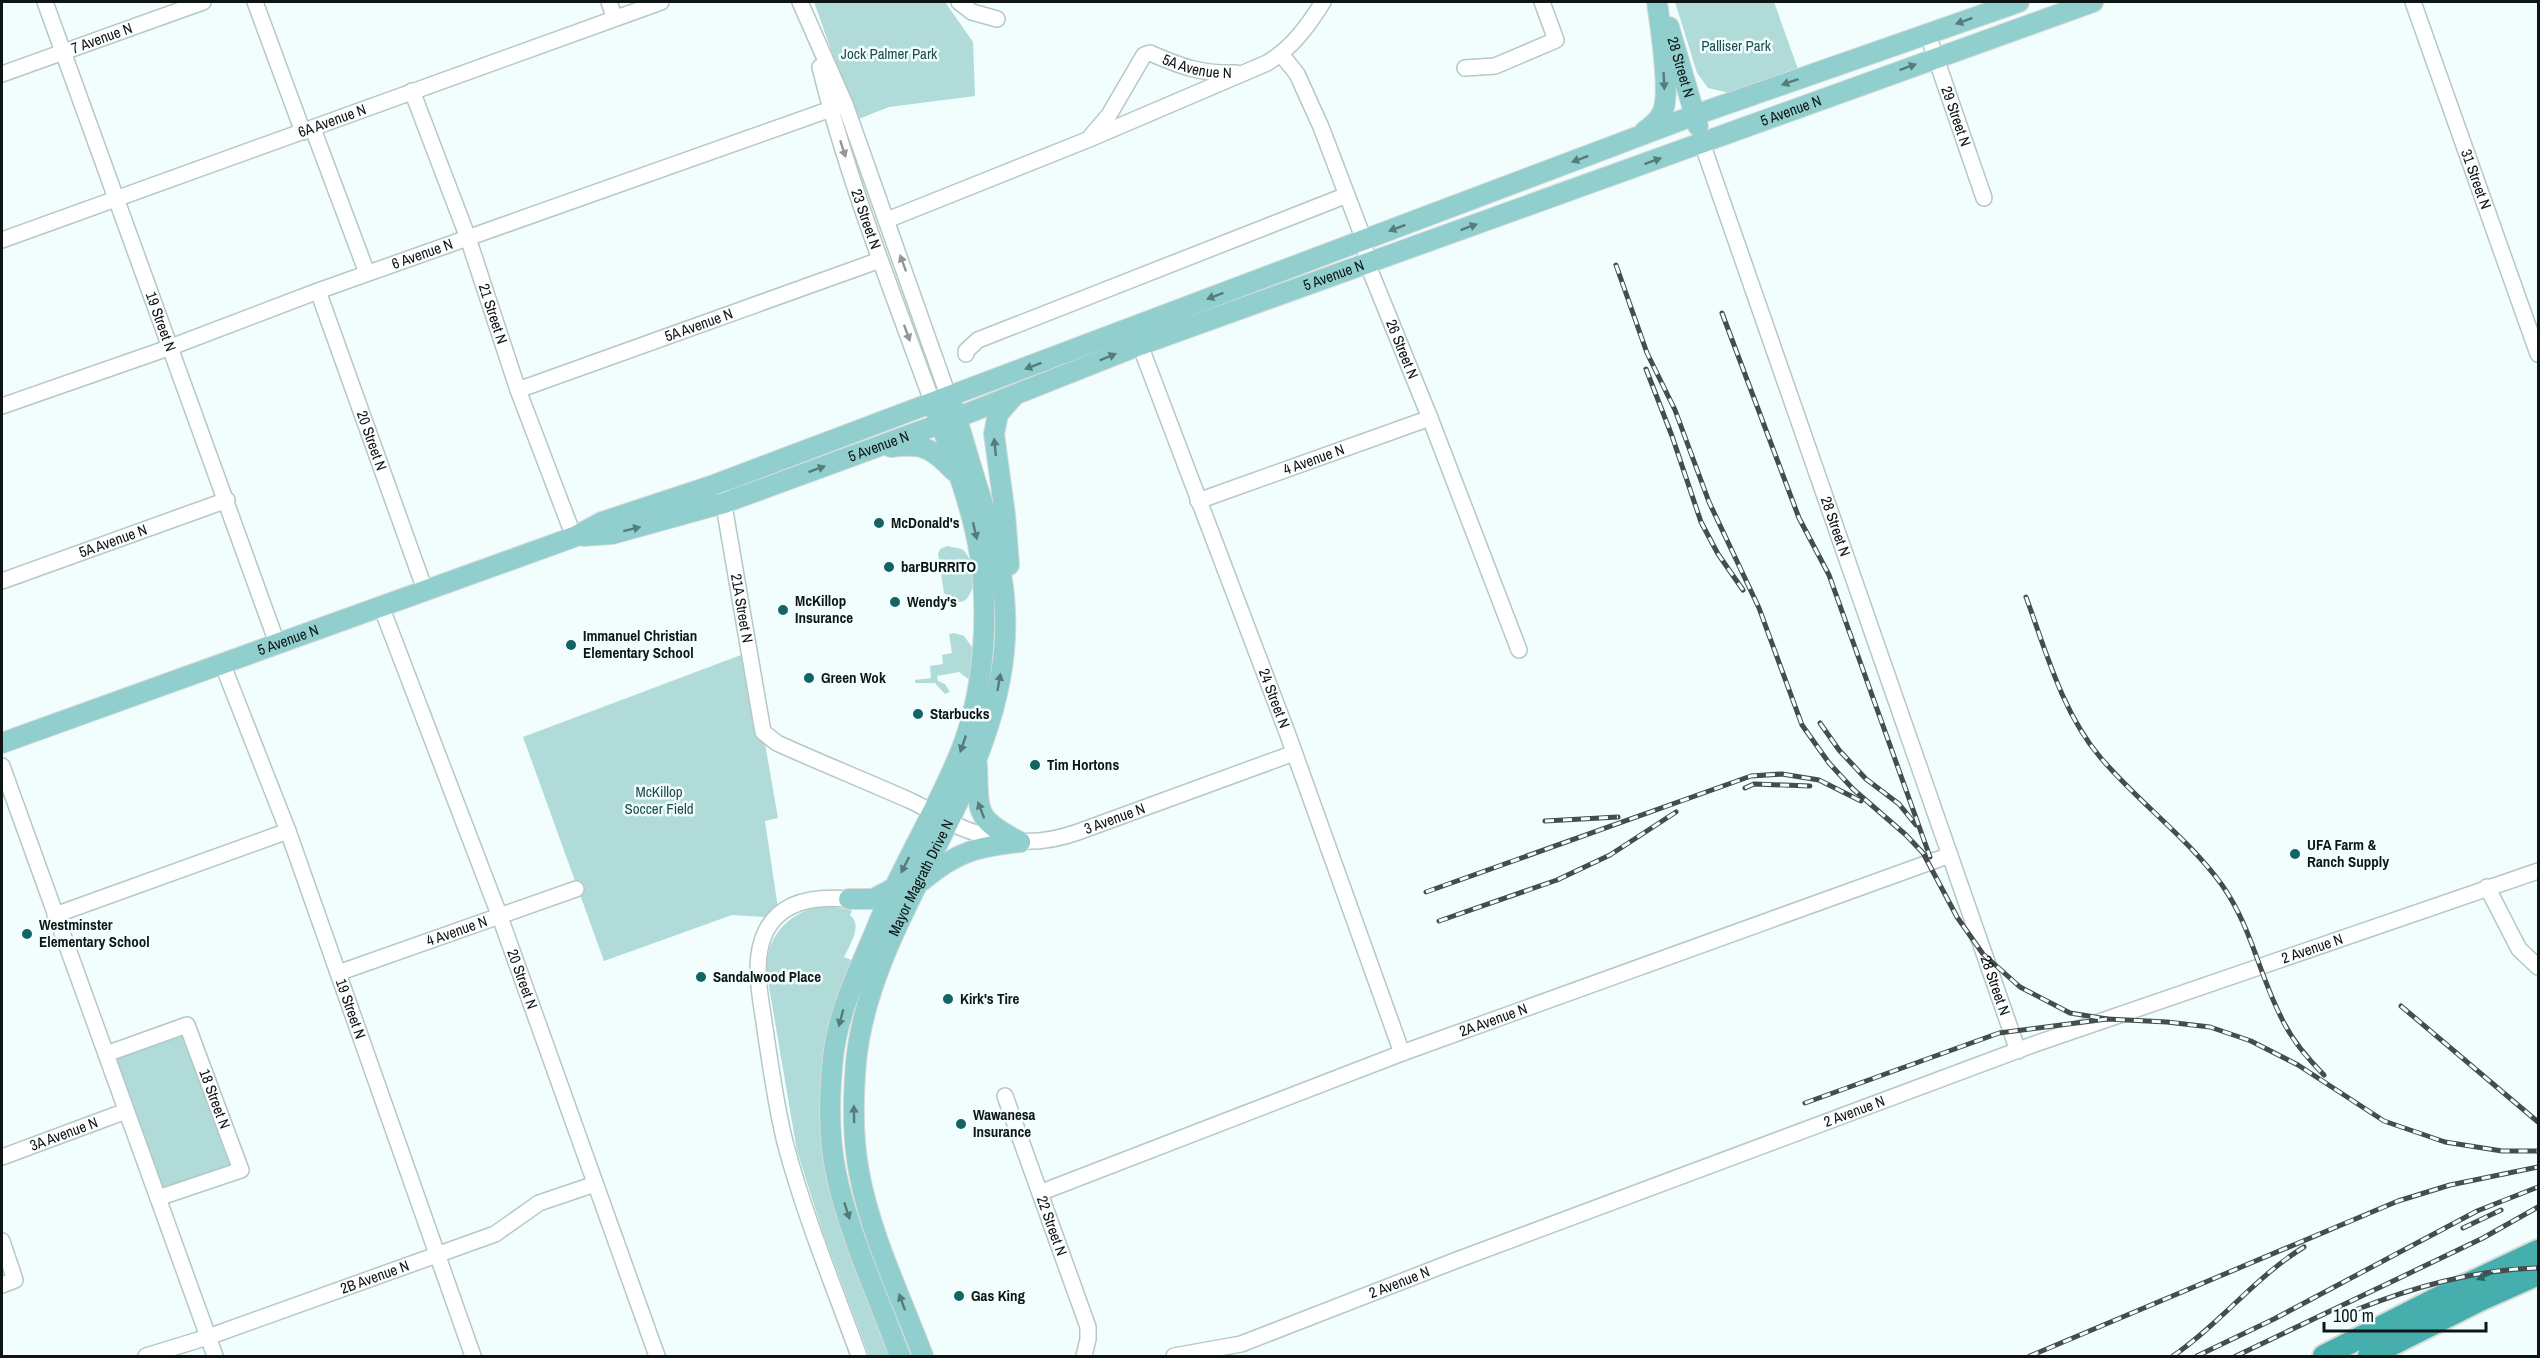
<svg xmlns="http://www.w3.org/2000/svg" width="2540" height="1358" font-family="'Archivo Narrow',sans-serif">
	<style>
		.green { fill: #b0dbd9 }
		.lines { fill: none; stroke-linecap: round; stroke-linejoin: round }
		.minor-casing { stroke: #b4c8c8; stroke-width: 18 }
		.major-casing { stroke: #d8dada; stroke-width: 22 }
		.highway-casing { stroke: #d8dada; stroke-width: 26 }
		.minor { stroke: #fff; stroke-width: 15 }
		.major { stroke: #90cfce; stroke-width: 20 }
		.highway { stroke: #46afad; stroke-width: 22 }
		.rail-casing { stroke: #444c4c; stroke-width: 5 }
		.rail { stroke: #f1fefd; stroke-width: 3; stroke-dasharray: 9; stroke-linecap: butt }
		.oneway { fill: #567b7b }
		.oneway2 { fill: #939696 }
		.oneway3 { fill: #2a6261 }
		.poi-dot { fill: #156463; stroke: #f1fefd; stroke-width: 2 }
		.labels { text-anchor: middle; stroke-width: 5; stroke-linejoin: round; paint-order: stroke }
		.street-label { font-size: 15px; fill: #0e1515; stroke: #f1fefd }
		.park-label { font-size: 15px; fill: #1b4d4c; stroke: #f1fefd }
		.poi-label { font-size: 15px; font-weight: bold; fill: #0e1515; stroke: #f1fefd; text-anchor: start }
	</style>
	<rect width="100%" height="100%" fill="#f1fefd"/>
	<g class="green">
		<polygon points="814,2 945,2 973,42 975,96 889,107 856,120"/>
		<polygon points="1675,2 1774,2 1799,72 1730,93 1708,88 1697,73"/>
		<path d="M947 546 962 549C983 566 973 624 944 593L938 554 940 549Z"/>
		<polygon points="954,633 964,636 972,647 971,681 959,672 937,676 938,681 945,684 950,692 945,694 935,683 915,683 915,680 931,678 930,666 943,664 942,655 952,653 949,634"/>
		<polygon points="749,652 778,818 765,821 779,915 772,922 763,917 732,915 604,961 523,737"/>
		<path d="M828 906 852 910 850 915C863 926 850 944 844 957L854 961 822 1109 889 1356H869L823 1233 797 1151 767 975C763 937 791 908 828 906Z"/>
		<polygon points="187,1025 241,1170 158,1198 106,1054"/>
	</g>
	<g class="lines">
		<defs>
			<g id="minor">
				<path id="s1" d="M45 2 277 643"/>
				<polyline points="255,2 303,132"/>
				<polyline points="609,2 615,18"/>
				<polyline points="800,2 845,104 949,398"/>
				<polyline points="959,2 972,12 997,19"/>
				<path id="s2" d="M2413 2 2538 354"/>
				<path id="s3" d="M1928 35 1984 198"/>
				<path id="s4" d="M1281 54 1297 74 1321 127 1364 240 1367 263 1430 418 1519 650"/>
				<path id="s5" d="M820 67C848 182 893 293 933 404"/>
				<polyline points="1465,68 1495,66 1556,40 1542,2"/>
				<path id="s6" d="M2 74 203 2"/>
				<path id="s7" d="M412 91 468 238 518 390 574 537"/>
				<polyline points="313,129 367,273"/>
				<path id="s8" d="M1091 136 1109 115 1144 55 1150 53C1182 67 1201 74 1236 73"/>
				<path id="s9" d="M1702 143 2018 1051"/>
				<path d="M887 220 1087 140 1267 63C1292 48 1308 26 1323 2"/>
				<path id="s10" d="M2 240 661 2"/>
				<path id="s11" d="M318 291 425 590"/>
				<path id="s12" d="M1140 345 1288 735 1402 1053"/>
				<polyline points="966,354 966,351 978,340 1347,195"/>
				<path id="s13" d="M518 390 880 260"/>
				<path id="s14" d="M2 406 171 347 318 291 845 104"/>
				<path id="s15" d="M722 494 763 732 777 743C821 763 866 781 911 801 925 807 937 817 951 823 993 843 1034 848 1078 832L1294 753"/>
				<path id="s16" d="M1198 501 1430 418"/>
				<path id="s17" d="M2 581 227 500"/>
				<path id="s18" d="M381 606 500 917 657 1356"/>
				<path id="s19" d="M222 663 288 831 473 1356"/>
				<polyline points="2,766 215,1356"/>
				<polyline points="2487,887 2519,949 2538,967"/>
				<path d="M849 899C818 896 782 899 766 931 751 961 761 998 765 1029 771 1068 776 1108 786 1146 805 1217 834 1287 859 1356"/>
				<polyline points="55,915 288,831"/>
				<path id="s20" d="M338 973 576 889"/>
				<path id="s21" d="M106 1054 187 1025 241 1170 158 1198"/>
				<path id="s22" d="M1005 1096 1088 1327V1339L1084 1356"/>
				<path id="s23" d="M2 1157 126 1111"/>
				<path id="s24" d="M1042 1192 1402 1053 1950 855"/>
				<polyline points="2,1241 15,1280 2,1285"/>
				<path id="s25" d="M146 1356 208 1337 495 1234 539 1203 595 1184"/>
				<path id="s26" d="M1174 1356 1241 1344 1457 1260 2032 1045 2538 871"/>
			</g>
			<g id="major">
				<path id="s27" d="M1669 27 1698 126"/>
				<path d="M1645 131C1652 126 1660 120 1663 111 1671 90 1660 26 1657 2"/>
				<path d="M891 447C923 443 932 448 954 471"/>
				<path id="s28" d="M583 536 612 534 724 503 956 418 1140 345 2093 2"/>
				<polyline points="1009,565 1005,514 994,434 998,414 1014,396"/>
				<path id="s29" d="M2 743 574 537 602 522 711 486 1695 115 2019 2"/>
				<path d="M977 765C979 814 974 818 1020 842"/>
				<path d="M922 881C956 852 976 847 1020 842"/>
				<polyline points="849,899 873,899 892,889"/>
				<path d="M900 1356C879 1299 848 1232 836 1173 828 1135 829 1096 833 1058 838 1009 861 967 879 922 902 866 934 815 957 760 985 697 991 607 977 539 968 495 951 453 936 411"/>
				<path id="s30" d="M923 1356C901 1297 870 1234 859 1172 852 1136 853 1098 856 1062 863 991 897 924 929 861 968 784 1010 700 1005 610 1004 572 992 535 981 498 971 468 963 437 953 407"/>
			</g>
			<g id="highway">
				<polyline points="2324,1356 2432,1301 2538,1251"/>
				<polyline points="2369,1356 2480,1300 2538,1274"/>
			</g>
		</defs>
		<use href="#minor" class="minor-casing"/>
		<use href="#major" class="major-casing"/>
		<use href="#highway" class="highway-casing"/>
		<use href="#minor" class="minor"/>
		<use href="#major" class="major"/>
		<use href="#highway" class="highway"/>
		<defs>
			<g id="rail">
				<polyline points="1616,265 1647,353 1675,410 1709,502 1759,608 1802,725 1829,763 1853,789 1906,835 1923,853 1957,917 1983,954 2020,987 2070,1013 2107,1019"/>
				<polyline points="1722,313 1799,518 1829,575 1930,857"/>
				<polyline points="1646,369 1672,436 1701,522 1718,554 1743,590"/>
				<path d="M2026 597C2046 651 2062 712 2100 757 2138 802 2187 837 2222 885 2251 926 2259 974 2281 1017 2291 1039 2307 1058 2324 1075"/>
				<polyline points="1820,723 1839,750 1866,779 1899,804 1916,825"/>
				<polyline points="1745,788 1754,784 1810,786"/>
				<polyline points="1545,821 1618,817"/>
				<polyline points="1426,892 1751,776 1782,774 1819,780 1861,801"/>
				<polyline points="1439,921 1557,880 1610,855 1676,812"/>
				<polyline points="2401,1006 2538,1122"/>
				<polyline points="1805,1103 1999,1033 2107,1019 2167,1022 2210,1027 2251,1041 2298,1065 2384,1121 2445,1142 2502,1151 2538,1151"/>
				<polyline points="2463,1228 2501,1210"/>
				<path d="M2353 1311C2413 1287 2473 1270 2538 1268"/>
				<polyline points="2030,1356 2398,1201 2450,1185 2538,1167"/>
				<path d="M2173 1356C2220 1324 2255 1277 2304 1247"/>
				<polyline points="2197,1356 2274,1319 2477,1211 2538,1187"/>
				<polyline points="2236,1356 2483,1238 2538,1207"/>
			</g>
		</defs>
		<use href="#rail" class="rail-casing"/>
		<use href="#rail" class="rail"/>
	</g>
	<defs><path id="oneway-solid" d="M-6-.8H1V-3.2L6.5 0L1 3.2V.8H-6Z" transform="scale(1.5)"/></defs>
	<g class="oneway">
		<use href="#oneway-solid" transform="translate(1964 21) rotate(160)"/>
		<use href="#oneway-solid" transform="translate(1908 67) rotate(-20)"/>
		<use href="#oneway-solid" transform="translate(1664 81) rotate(87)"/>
		<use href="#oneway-solid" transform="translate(1790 82) rotate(161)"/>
		<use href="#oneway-solid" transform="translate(1580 159) rotate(159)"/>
		<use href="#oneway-solid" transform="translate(1653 161) rotate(-20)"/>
		<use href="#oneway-solid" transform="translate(1469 227) rotate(-20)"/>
		<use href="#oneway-solid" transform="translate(1397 228) rotate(159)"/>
		<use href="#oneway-solid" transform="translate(1215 296) rotate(159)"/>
		<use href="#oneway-solid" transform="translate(1108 357) rotate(-22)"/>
		<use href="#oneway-solid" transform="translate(1033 366) rotate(159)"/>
		<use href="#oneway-solid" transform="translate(995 447) rotate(-96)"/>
		<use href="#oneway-solid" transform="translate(817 469) rotate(-20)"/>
		<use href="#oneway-solid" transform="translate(632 529) rotate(-14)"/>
		<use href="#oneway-solid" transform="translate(975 531) rotate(77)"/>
		<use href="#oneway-solid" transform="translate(999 682) rotate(-80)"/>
		<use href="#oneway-solid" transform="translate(963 744) rotate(109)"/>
		<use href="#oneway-solid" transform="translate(981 810) rotate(-111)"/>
		<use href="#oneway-solid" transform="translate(905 865) rotate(117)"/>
		<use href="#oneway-solid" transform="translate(841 1018) rotate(105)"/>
		<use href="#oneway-solid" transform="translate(854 1114) rotate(-91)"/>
		<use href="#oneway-solid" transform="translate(847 1211) rotate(72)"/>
		<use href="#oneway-solid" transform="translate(902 1302) rotate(-110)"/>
	</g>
	<g class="oneway2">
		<use href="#oneway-solid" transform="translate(843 149) rotate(72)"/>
		<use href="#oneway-solid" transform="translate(903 263) rotate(-110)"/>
		<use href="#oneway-solid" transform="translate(907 333) rotate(70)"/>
	</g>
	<use class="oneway3" href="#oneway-solid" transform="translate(2485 1276) rotate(156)"/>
	<g class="poi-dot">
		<circle cx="879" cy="523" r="6"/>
		<circle cx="889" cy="567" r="6"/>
		<circle cx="895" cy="602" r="6"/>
		<circle cx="783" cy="610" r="6"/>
		<circle cx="571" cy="645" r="6"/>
		<circle cx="809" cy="678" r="6"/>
		<circle cx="918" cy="714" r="6"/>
		<circle cx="1035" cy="765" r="6"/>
		<circle cx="2295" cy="854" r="6"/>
		<circle cx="27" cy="934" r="6"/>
		<circle cx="701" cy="977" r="6"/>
		<circle cx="948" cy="999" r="6"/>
		<circle cx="961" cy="1124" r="6"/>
		<circle cx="959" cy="1296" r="6"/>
	</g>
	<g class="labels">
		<g class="street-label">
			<text dy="5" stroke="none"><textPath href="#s6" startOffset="106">7 Avenue N</textPath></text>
			<text dy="5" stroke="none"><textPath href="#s8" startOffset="153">5A Avenue N</textPath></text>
			<text dy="5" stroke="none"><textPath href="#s27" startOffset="42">28 Street N</textPath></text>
			<text dy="5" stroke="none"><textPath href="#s28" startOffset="1282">5 Avenue N</textPath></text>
			<text dy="5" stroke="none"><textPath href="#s3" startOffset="86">29 Street N</textPath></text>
			<text dy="5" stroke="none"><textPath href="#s10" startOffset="351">6A Avenue N</textPath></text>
			<text dy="5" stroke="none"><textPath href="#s2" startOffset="188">31 Street N</textPath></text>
			<text dy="5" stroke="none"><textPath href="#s5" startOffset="159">23 Street N</textPath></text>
			<text dy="5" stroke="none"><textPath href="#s14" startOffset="447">6 Avenue N</textPath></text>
			<text dy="5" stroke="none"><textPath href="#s28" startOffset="796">5 Avenue N</textPath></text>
			<text dy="5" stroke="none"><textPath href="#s7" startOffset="237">21 Street N</textPath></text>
			<text dy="5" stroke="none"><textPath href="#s1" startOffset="340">19 Street N</textPath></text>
			<text dy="5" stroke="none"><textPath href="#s13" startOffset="192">5A Avenue N</textPath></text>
			<text dy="5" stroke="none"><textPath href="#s4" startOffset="321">26 Street N</textPath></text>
			<text dy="5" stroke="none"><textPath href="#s11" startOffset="159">20 Street N</textPath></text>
			<text dy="5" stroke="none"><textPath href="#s28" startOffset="310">5 Avenue N</textPath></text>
			<text dy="5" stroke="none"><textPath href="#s16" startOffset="123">4 Avenue N</textPath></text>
			<text dy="5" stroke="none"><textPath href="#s9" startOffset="406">28 Street N</textPath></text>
			<text dy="5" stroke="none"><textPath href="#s17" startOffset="118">5A Avenue N</textPath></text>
			<text dy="5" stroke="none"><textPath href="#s15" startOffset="116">21A Street N</textPath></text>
			<text dy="5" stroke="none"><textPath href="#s29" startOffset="304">5 Avenue N</textPath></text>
			<text dy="5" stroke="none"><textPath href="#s12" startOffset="378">24 Street N</textPath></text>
			<text dy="5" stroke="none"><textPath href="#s15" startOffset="621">3 Avenue N</textPath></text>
			<text dy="5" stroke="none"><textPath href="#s30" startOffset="502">Mayor Magrath Drive N</textPath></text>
			<text dy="5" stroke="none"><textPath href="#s20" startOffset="126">4 Avenue N</textPath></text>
			<text dy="5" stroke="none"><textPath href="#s26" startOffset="1210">2 Avenue N</textPath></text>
			<text dy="5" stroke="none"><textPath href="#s18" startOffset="399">20 Street N</textPath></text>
			<text dy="5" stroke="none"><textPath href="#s9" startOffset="892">28 Street N</textPath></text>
			<text dy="5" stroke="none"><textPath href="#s19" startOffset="369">19 Street N</textPath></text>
			<text dy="5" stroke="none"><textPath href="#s24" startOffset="483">2A Avenue N</textPath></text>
			<text dy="5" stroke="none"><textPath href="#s21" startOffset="165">18 Street N</textPath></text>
			<text dy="5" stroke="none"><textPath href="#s26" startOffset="724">2 Avenue N</textPath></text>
			<text dy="5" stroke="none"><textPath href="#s23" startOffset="66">3A Avenue N</textPath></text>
			<text dy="5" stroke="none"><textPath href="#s22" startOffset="138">22 Street N</textPath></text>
			<text dy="5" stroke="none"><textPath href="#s25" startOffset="242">2B Avenue N</textPath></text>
			<text dy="5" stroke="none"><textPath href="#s26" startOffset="238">2 Avenue N</textPath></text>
		</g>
		<g class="park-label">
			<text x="1736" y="51">Palliser Park</text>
			<text x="889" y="59">Jock Palmer Park</text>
			<text x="659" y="797">McKillop<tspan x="659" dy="17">Soccer Field</tspan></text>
		</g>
		<g class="poi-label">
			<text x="891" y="528">McDonald's</text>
			<text x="901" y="572">barBURRITO</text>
			<text x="795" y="606">McKillop<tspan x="795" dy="17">Insurance</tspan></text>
			<text x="907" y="607">Wendy's</text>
			<text x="583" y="641">Immanuel Christian<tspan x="583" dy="17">Elementary School</tspan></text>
			<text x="821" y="683">Green Wok</text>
			<text x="930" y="719">Starbucks</text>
			<text x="1047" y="770">Tim Hortons</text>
			<text x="2307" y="850">UFA Farm &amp;<tspan x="2307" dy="17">Ranch Supply</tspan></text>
			<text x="39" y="930">Westminster<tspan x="39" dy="17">Elementary School</tspan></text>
			<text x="713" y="982">Sandalwood Place</text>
			<text x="960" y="1004">Kirk's Tire</text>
			<text x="973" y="1120">Wawanesa<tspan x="973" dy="17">Insurance</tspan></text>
			<text x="971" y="1301">Gas King</text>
		</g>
	</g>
	<rect width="2540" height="1358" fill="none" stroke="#0e1515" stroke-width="6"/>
	<path d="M2324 1322v9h162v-9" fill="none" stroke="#0e1515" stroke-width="3"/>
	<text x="2333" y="1322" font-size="18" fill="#0e1515" stroke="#f1fefd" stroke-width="4.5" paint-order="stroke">100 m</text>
</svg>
